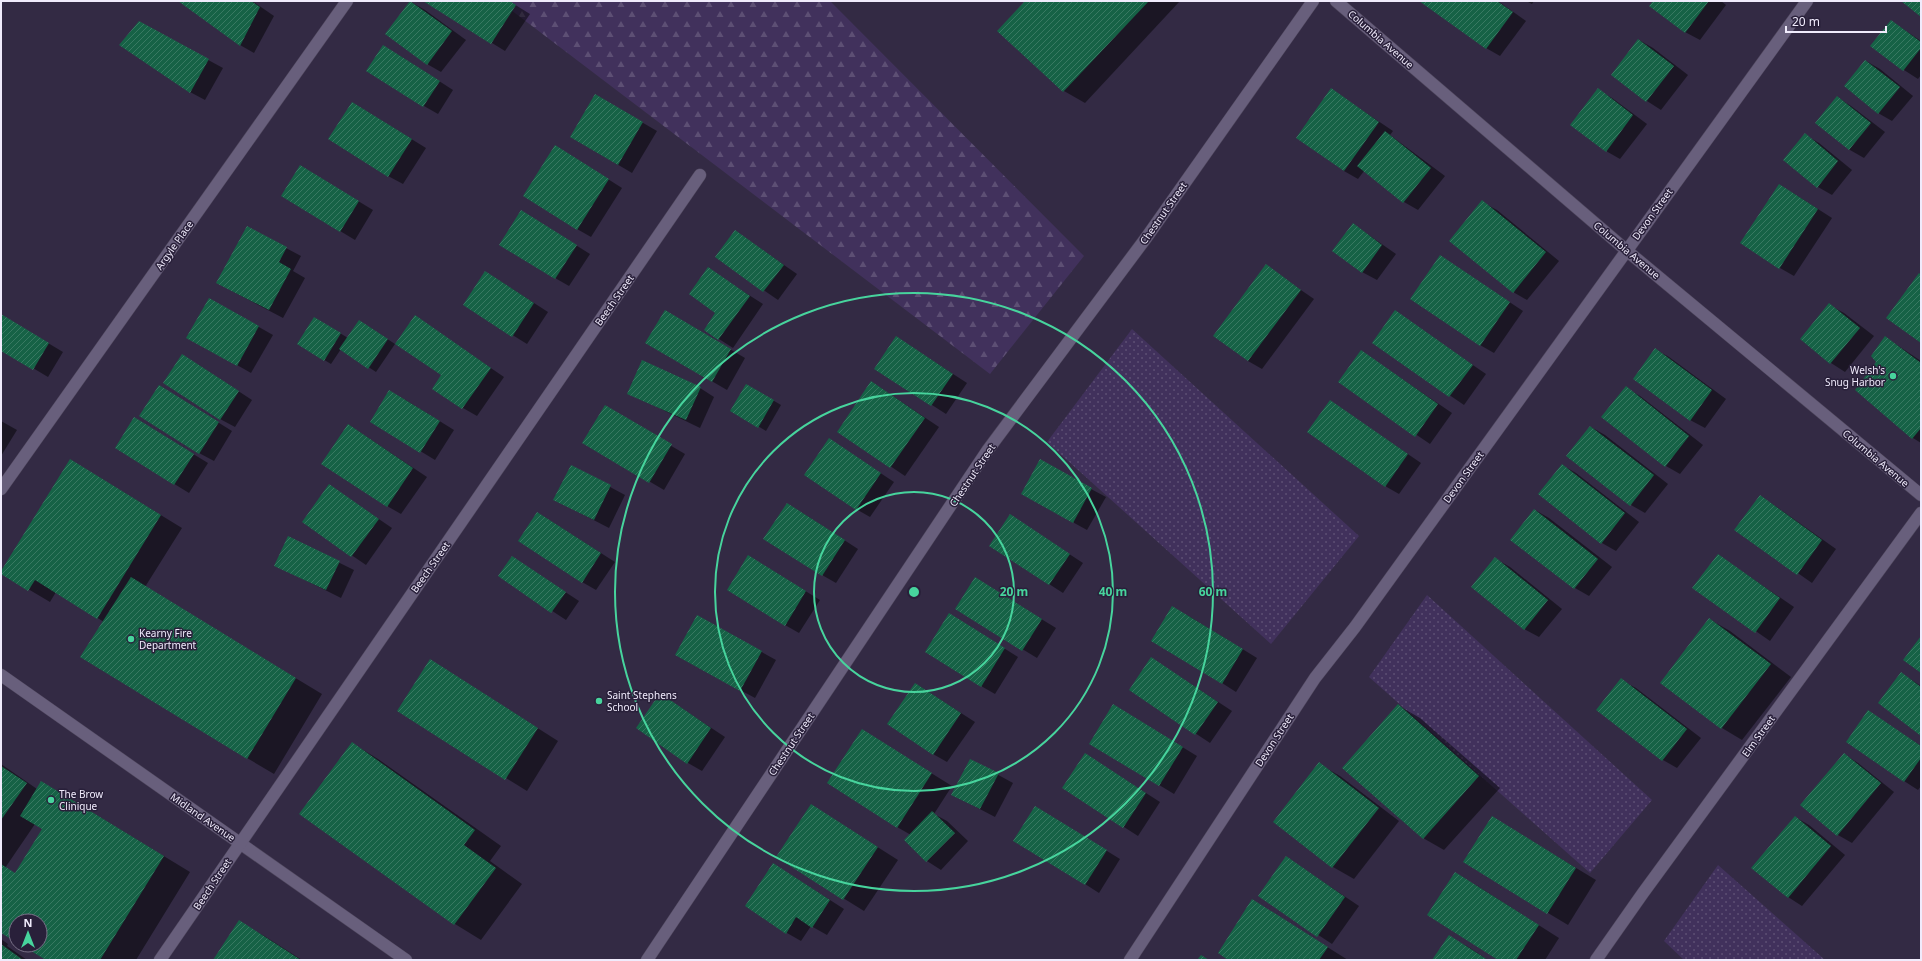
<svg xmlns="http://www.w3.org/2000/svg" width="1922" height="961" font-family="'Noto Sans',sans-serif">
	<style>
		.grass { fill: url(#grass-dots) }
		.forest { fill: url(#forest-firs) }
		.shadow { fill: #0007; fill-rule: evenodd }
		.building { fill: url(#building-hatch) }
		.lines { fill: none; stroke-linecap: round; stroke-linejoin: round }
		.minor-casing { stroke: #4e465c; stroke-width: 13 }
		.minor { stroke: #685f7c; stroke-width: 12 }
		.ring { fill: none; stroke: #47d49d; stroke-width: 2 }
		.poi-dot { fill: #47d49d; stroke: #29203a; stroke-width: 1.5 }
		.labels { text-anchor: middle; stroke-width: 3; stroke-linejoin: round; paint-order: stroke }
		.street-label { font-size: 10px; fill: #f0ebfc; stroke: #29203a }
		.poi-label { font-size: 10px; fill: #f0ebfc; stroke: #29203a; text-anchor: start }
		.centre { fill: #47d49d; stroke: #29203a; stroke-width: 2 }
		.ring-label { font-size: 12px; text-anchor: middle; font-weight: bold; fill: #47d49d; stroke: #29203a; stroke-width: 3; stroke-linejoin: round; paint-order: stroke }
	</style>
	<defs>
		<pattern id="grass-dots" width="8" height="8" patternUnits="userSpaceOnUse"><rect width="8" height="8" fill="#41315c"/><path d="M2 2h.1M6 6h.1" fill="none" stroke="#5d4f74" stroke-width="1.8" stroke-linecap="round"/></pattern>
		<pattern id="forest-firs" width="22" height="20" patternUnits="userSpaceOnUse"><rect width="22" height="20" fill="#41315c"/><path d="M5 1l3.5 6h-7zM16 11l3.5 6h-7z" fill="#5d4f74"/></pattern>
		<pattern id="building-hatch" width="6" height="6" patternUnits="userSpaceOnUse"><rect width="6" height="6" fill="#166246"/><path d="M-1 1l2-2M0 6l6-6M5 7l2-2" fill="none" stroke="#387962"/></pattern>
	</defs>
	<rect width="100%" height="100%" fill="#332a44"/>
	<g class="grass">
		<polygon points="1132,329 1359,536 1271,644 1047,442"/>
		<polygon points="1427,595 1652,800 1590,873 1369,677"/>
		<polygon points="1718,865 1825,960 1684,960 1664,941"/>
	</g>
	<polygon class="forest" points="499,1 830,1 1084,256 990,374"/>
	<g class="shadow">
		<polygon points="180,1 252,1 274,16 254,53 240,45"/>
		<polygon points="424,1 509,1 530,14 505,51"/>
		<polygon points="1027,1 1180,1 1085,103 1064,91 999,31"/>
		<polygon points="1421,1 1498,1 1526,21 1500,56 1486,48"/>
		<polygon points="1526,1 1534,1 1532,4"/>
		<polygon points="1654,1 1721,1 1726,5 1700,40 1685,32"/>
		<polygon points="411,2 425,10 466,40 441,72 427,64 387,33"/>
		<polygon points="1891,21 1921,41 1921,75 1918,79 1904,70 1872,46"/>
		<polygon points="140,23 223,68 205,100 190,92"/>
		<polygon points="1639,40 1653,48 1688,75 1661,110 1647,101 1612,75"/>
		<polygon points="397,54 453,90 438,114 424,106"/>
		<polygon points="1866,61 1880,69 1913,96 1892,121 1878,113"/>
		<polygon points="1332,90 1393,131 1390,135 1445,176 1418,210 1404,202 1364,171 1358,179 1344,171"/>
		<polygon points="1598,90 1612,98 1647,124 1620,159 1606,151"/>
		<polygon points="595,95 657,131 632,173 571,137"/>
		<polygon points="1837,97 1851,106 1885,132 1864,158 1850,150 1816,123"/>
		<polygon points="353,103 426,148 403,184 388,176"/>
		<polygon points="1805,135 1819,143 1852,170 1832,195 1818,187"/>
		<polygon points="570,155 622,188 591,237 577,229"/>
		<polygon points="315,175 373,210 355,240 282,196"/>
		<polygon points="1793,193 1832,218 1794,276 1780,268"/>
		<polygon points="1482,202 1497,210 1559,261 1527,300 1513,292"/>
		<polygon points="536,220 590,254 569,286 555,278"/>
		<polygon points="1353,224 1396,254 1377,280 1362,272"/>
		<polygon points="735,231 797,274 778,300 716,257"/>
		<polygon points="286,248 301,256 293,271 305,278 283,318 232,291"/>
		<polygon points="1440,256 1523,311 1494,353 1480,345"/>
		<polygon points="1266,266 1314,299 1262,369 1248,361"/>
		<polygon points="708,269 763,304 733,348 705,330 717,312"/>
		<polygon points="500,281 548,312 527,344 464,305"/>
		<polygon points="209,299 273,335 251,373 188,337"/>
		<polygon points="1829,305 1844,313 1874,336 1845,372 1831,363 1801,339"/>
		<polygon points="665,311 745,358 727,390 646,343"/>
		<polygon points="1395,312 1486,374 1464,405 1373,343"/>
		<polygon points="1,315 63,352 48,377 1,349"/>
		<polygon points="416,317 504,377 477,416 463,408 443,375"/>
		<polygon points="315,318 348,338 366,325 395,344 376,372 341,349 331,364 298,344"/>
		<polygon points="896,337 967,383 946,414 876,369"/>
		<polygon points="1885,337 1921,361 1921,443 1913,438 1856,390 1878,362"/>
		<polygon points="1655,349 1669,357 1726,399 1705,428 1690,420"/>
		<polygon points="1361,351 1452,413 1430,444 1339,382"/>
		<polygon points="197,364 252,400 235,427 220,419"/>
		<polygon points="872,382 939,427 905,476 838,431"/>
		<polygon points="747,385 781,405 766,431 731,410"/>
		<polygon points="700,388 714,397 700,428 628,393"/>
		<polygon points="1626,388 1640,396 1703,445 1680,474 1666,466"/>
		<polygon points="174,395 232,431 214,461 199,453"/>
		<polygon points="404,399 454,430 435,460 371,421"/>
		<polygon points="1330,401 1421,463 1399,494 1385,486"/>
		<polygon points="605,407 685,454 664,490 584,443"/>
		<polygon points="1,421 17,430 1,456"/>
		<polygon points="349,425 427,477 401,514 387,506"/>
		<polygon points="149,427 208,463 189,493 116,448"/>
		<polygon points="1591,427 1605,435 1668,484 1645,513 1631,505"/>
		<polygon points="829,439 894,482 870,517 856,509"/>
		<polygon points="1562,465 1576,473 1639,522 1616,551 1602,543"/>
		<polygon points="571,466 625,495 609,528 555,500"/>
		<polygon points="92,473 182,528 145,587 322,694 274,774 247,758 104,622 56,592 50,602 1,573"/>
		<polygon points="329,485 392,528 366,565 303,522"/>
		<polygon points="1091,489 1106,497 1087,530 1036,502"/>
		<polygon points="1760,497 1774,505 1836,549 1812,583 1736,530"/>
		<polygon points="1535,510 1549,518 1612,567 1589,596 1575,588"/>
		<polygon points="801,512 858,549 836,583 822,575"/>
		<polygon points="538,513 615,562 596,590 582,582"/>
		<polygon points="1011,516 1083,563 1063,593 1049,584"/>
		<polygon points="289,538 354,570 341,598 275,565"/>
		<polygon points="1718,555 1794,607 1770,641 1694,588"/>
		<polygon points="512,557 579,601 566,620 499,576"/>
		<polygon points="1496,559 1510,567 1562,609 1539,637 1524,629"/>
		<polygon points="763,565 820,600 799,633 785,625"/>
		<polygon points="989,587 1056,628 1037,658 957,609"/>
		<polygon points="1187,615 1257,658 1236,692 1222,683"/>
		<polygon points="697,616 776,660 755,698 690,663"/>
		<polygon points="1709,619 1730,631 1791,677 1742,740 1722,728"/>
		<polygon points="964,623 1018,657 995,694 981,686"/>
		<polygon points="1165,667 1232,711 1210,743 1130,690"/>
		<polygon points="451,673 558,741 527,791 398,711"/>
		<polygon points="1901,673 1921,686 1921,734"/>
		<polygon points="1621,680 1636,688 1701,738 1677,768 1663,760 1598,710"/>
		<polygon points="916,684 975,722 947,762 933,754"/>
		<polygon points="660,694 725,737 702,771 688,763"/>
		<polygon points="1399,706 1420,718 1500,788 1444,850 1423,838"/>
		<polygon points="1868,711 1921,746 1921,786 1918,790 1904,781"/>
		<polygon points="1128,714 1197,756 1174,794 1090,743"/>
		<polygon points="862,730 952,786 934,814 947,821 968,841 941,870 927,861 911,835 897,827"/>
		<polygon points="352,743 378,759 501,846 490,861 522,884 481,940 455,924 301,814"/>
		<polygon points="1085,754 1160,802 1138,836 1063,788"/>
		<polygon points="1844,754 1858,763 1894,792 1852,843 1838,835"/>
		<polygon points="971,760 1013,783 995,817 953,795"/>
		<path d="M1 764 37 789 42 782 190 872 136 960H48L23 945H40V921H16V941L1 931ZM35 824 43 829 16 874 5 868Z"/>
		<polygon points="1319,764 1340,776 1399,821 1354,879 1333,867 1274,822"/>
		<polygon points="811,805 898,860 864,911 777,857"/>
		<polygon points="1050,816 1120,859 1099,893 1085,884"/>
		<polygon points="1492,817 1596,880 1568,925 1548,913"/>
		<polygon points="1795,817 1809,825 1845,855 1802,906 1788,897"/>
		<polygon points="1286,857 1359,906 1332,944 1259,896"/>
		<polygon points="788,873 844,909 827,935 811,926 801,941 787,933"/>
		<polygon points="1476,885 1559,938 1545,960 1499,960"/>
		<polygon points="1273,913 1348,960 1230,960"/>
		<polygon points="239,922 266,937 302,960 214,960"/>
		<polygon points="1449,936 1470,948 1488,960 1433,960"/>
		<polygon points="1,939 8,944 7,946 27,960 1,960"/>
	</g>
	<g class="building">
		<polygon points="178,1 251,1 260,7 240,46"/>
		<polygon points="410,1 452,31 427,65 385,34"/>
		<polygon points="423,1 510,1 516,5 491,44"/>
		<polygon points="1025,1 1149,1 1063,92 997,31"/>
		<polygon points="1419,1 1497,1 1513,12 1486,49"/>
		<polygon points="1653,1 1709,1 1685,33 1649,6"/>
		<polygon points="1901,1 1921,1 1921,17"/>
		<polygon points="1891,20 1921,42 1921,48 1903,71 1870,46"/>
		<polygon points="139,21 209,59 190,93 119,45"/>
		<polygon points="1638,39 1674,66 1646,102 1611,75"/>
		<polygon points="383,45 440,81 423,107 366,71"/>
		<polygon points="1865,60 1900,87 1878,114 1844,86"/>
		<polygon points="1331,88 1379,122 1344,171 1296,138"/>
		<polygon points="1598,88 1633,115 1606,152 1570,125"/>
		<polygon points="595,94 643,122 618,165 570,137"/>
		<polygon points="1837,96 1871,123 1849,150 1815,123"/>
		<polygon points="352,102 412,139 388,177 328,139"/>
		<polygon points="1385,131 1431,168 1403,203 1357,166"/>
		<polygon points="1805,133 1838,161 1817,188 1783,160"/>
		<polygon points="555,145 609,179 577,230 523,196"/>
		<polygon points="300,165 359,201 340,232 281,196"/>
		<polygon points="1779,184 1818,209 1779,269 1740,243"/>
		<polygon points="1482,200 1546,252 1513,293 1449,241"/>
		<polygon points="521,210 577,245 555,279 499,245"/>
		<polygon points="1353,223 1382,245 1362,273 1332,251"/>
		<polygon points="247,226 287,247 279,262 291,269 269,310 216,283"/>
		<polygon points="735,230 784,265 763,292 715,257"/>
		<polygon points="1440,255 1510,302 1480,346 1410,299"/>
		<polygon points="1266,264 1301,290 1248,361 1213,336"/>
		<polygon points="708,267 750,296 718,340 704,330 715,313 689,294"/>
		<polygon points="485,271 534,303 512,337 463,305"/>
		<polygon points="1919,273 1921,275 1921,343 1886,318"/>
		<polygon points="209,298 259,326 237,366 186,338"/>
		<polygon points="1829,303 1860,328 1830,364 1800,339"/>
		<polygon points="665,310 731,349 712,382 645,343"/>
		<polygon points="1395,310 1473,365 1449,397 1372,343"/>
		<polygon points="1,314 49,343 33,370 1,351"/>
		<polygon points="415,315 491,368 462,409 432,389 441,375 395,344"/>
		<polygon points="314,317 341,333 324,361 297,344"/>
		<polygon points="359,320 388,339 368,369 339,349"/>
		<polygon points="896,336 953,374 931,406 874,369"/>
		<polygon points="1885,336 1921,363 1921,428 1912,439 1855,390 1876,362 1871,356"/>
		<polygon points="1655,348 1712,390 1690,421 1633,379"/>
		<polygon points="1361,350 1438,404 1415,437 1338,382"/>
		<polygon points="182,354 239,391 220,420 163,383"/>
		<polygon points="642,360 701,387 686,420 627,394"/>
		<polygon points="871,381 925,418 890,468 837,432"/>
		<polygon points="746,384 774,400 758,428 730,411"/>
		<polygon points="159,385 219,422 199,454 139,416"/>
		<polygon points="1626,386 1689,436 1665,467 1601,417"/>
		<polygon points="389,390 440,421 420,453 370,422"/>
		<polygon points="1330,400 1408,454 1385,487 1307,432"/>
		<polygon points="605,405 672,444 649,483 582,443"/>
		<polygon points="134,417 194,454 174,485 115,448"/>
		<polygon points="348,424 413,468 387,507 321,464"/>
		<polygon points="1590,426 1654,475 1630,506 1566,456"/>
		<polygon points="829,438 881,473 856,510 804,475"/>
		<polygon points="70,459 161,515 97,619 35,580 28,591 1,574 1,571"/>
		<polygon points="1040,459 1092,488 1073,523 1021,494"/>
		<polygon points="1562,464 1625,513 1601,544 1538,494"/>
		<polygon points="571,465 611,485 594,520 553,500"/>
		<polygon points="329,484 379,519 351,557 302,522"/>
		<polygon points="1760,495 1822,540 1797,575 1734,530"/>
		<polygon points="787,503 845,540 822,576 763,539"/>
		<polygon points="1534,509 1598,559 1574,589 1510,540"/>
		<polygon points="537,512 601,553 582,583 518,541"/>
		<polygon points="1010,514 1070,554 1049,585 989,546"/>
		<polygon points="288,536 340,561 326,590 274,566"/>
		<polygon points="1718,554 1780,598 1755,633 1692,588"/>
		<polygon points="748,555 806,591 785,626 727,590"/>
		<polygon points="512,556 566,592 551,613 498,576"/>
		<polygon points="1495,557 1548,600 1524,630 1471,587"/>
		<polygon points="131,577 296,678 247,759 80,657"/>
		<polygon points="975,577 1042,619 1022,651 955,609"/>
		<polygon points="1172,606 1243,649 1222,684 1151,641"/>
		<polygon points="949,613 1005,648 981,687 925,652"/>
		<polygon points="697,615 762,651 740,691 675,655"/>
		<polygon points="1709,618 1771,664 1721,729 1660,683"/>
		<polygon points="1921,636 1921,673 1903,660"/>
		<polygon points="1151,657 1218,702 1195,735 1129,690"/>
		<polygon points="430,659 538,728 505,780 397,711"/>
		<polygon points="1901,672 1921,687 1921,736 1878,703"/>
		<polygon points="1621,678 1687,729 1662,761 1596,710"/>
		<polygon points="915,683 961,713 933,755 887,724"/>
		<polygon points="660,693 711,728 687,764 636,728"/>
		<polygon points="1113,704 1183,747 1159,786 1089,744"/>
		<polygon points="1398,704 1479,776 1423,839 1342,768"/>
		<polygon points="1868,710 1921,746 1921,758 1904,782 1846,742"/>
		<polygon points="862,729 932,773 897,828 827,783"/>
		<polygon points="352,742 475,830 464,845 496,868 454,925 299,814"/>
		<polygon points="1085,753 1146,793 1123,828 1062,788"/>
		<polygon points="1844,753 1881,783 1837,836 1800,805"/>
		<polygon points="970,759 999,773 980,809 951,795"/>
		<polygon points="1319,762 1379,808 1332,868 1273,822"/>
		<polygon points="1,766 27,783 1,820"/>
		<polygon points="41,781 164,856 100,960 46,960 21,945 40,945 40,921 16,921 16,942 1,933 1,864 15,873 42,829 20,816"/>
		<polygon points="811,804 878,847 843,900 776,857"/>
		<polygon points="1035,806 1107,850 1085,885 1013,841"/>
		<polygon points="932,811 955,833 926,862 904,840"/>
		<polygon points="1492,816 1576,868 1547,914 1463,862"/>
		<polygon points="1795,816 1831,846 1788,898 1751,868"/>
		<polygon points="1286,856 1345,897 1317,937 1258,896"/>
		<polygon points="773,863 830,900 812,928 796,917 786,934 745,906"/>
		<polygon points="1455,872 1539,925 1516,960 1498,960 1427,915"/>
		<polygon points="1252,899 1328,947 1319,960 1228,960 1218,953"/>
		<polygon points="239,920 301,960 213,960"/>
		<polygon points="1449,935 1488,960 1432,960"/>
		<polygon points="1,944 23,960 1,960"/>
		<polygon points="1201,955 1209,960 1197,960"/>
	</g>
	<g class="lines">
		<defs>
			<g id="minor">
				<polyline points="1336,1 1626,250 1921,495"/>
				<polyline points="1,489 347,1"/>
				<polyline points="1,675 406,960"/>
				<polyline points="160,960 700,175"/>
				<polyline points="647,960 987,451 1146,238 1313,1"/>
				<polyline points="1130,960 1315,678 1355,627 1807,1"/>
				<polyline points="1596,960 1643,893 1921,513"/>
			</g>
		</defs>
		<use href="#minor" class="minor-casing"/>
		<use href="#minor" class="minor"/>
	</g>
	<g class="ring">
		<circle cx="914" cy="592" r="100"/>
		<circle cx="914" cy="592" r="199"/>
		<circle cx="914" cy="592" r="299"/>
	</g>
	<g class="poi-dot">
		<circle cx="1893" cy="376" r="4"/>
		<circle cx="131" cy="639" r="4"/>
		<circle cx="599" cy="701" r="4"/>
		<circle cx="51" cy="800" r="4"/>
	</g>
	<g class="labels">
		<g class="street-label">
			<text transform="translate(1381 39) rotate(41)" y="4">Columbia Avenue</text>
			<text transform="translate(1163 213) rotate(-55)" y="4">Chestnut Street</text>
			<text transform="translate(1652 214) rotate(-54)" y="4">Devon Street</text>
			<text transform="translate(174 245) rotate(-55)" y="4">Argyle Place</text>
			<text transform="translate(1627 250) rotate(40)" y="4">Columbia Avenue</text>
			<text transform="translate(614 300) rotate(-55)" y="4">Beech Street</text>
			<text transform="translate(1876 458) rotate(40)" y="4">Columbia Avenue</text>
			<text transform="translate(972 475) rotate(-56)" y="4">Chestnut Street</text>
			<text transform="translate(1463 477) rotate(-54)" y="4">Devon Street</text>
			<text transform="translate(430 567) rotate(-55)" y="4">Beech Street</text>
			<text transform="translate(1758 736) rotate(-54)" y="4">Elm Street</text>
			<text transform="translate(1274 740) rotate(-57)" y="4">Devon Street</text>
			<text transform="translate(791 744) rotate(-56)" y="4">Chestnut Street</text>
			<text transform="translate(203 817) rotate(35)" y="4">Midland Avenue</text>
			<text transform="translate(212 884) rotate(-56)" y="4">Beech Street</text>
		</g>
		<g class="poi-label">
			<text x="1885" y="374" text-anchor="end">Welsh's<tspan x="1885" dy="12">Snug Harbor</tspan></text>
			<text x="139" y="637">Kearny Fire<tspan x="139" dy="12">Department</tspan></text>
			<text x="607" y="699">Saint Stephens<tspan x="607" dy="12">School</tspan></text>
			<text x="59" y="798">The Brow<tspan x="59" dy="12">Clinique</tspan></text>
		</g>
	</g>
	<circle cx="914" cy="592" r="6" class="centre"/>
	<g class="ring-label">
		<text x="1014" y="596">20 m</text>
		<text x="1113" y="596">40 m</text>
		<text x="1213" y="596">60 m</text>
	</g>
	<rect width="1922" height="961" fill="none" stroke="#f0ebfc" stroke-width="4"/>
	<g transform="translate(28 933)"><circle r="19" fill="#29203a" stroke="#797188"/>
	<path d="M0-3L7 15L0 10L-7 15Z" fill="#47d49d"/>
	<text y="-6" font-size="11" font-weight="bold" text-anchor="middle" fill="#f0ebfc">N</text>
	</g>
	<path d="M1786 26v6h100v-6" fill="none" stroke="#f0ebfc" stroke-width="2"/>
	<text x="1792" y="26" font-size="12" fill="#f0ebfc" stroke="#29203a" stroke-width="3" paint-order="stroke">20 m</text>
</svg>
